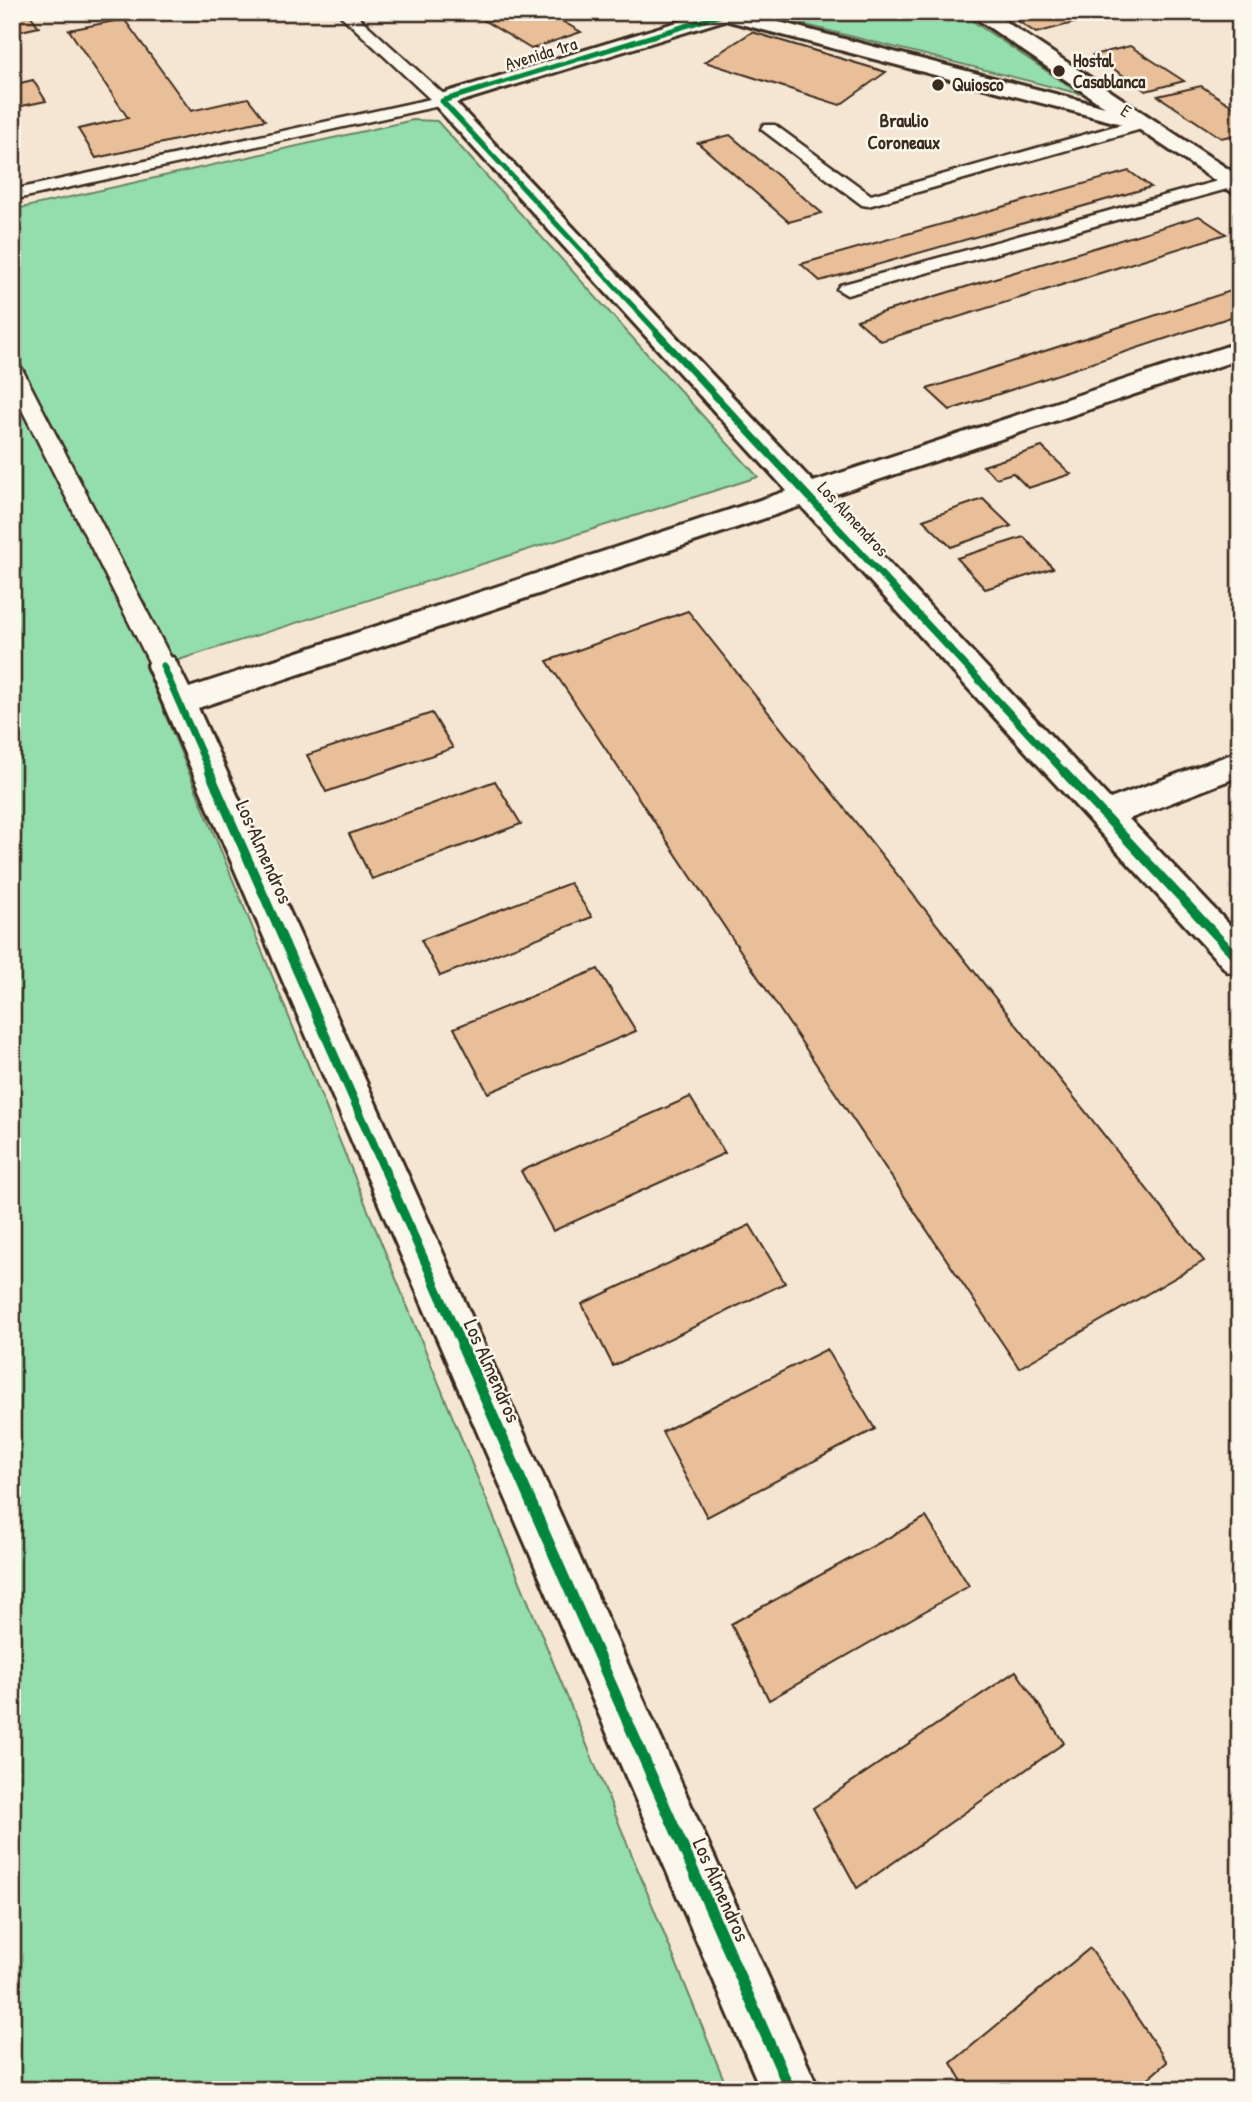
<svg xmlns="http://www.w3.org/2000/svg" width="1252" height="2102" font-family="'Patrick Hand',sans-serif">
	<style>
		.green { fill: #94ddad; stroke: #688466; stroke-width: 2 }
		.building { fill: #e8bf98; stroke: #3b2a1e; stroke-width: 2 }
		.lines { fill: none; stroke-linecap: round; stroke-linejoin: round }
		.lane-casing { stroke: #3b2a1e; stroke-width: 5 }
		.street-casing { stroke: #3b2a1e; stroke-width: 6 }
		.lane { fill: #fbf7ec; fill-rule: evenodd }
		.street { fill: #fbf7ec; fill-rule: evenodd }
		.cycleway-far3-casing { stroke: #fbf7ec; stroke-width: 8 }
		.cycleway-far2-casing { stroke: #fbf7ec; stroke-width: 10 }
		.cycleway-far1-casing { stroke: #fbf7ec; stroke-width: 13 }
		.cycleway-casing { stroke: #fbf7ec; stroke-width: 16 }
		.cycleway-far3 { stroke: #00873e; stroke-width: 5 }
		.cycleway-far2 { stroke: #00873e; stroke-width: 7 }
		.cycleway-far1 { stroke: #00873e; stroke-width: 9 }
		.cycleway { stroke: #00873e; stroke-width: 11 }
		.poi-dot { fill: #3b2a1e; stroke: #fbf7ec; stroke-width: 2.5 }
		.labels { text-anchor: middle; stroke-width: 5; stroke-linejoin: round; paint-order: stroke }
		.far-street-label { font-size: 18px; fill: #3b2a1e; stroke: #fbf7ec }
		.far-poi-label { font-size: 18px; font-weight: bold; fill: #3b2a1e; stroke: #fbf7ec; text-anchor: start }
		.far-neighbourhood-label { font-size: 19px; font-weight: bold; fill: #3b2a1e; stroke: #fbf7ec }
		.street-label { font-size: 21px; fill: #3b2a1e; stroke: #fbf7ec }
	</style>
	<rect width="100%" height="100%" fill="#f5e6d3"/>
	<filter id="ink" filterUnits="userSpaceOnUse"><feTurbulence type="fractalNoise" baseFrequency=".0143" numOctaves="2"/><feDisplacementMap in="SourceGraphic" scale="14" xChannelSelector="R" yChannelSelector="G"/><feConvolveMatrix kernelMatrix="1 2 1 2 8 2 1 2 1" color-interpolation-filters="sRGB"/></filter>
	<g filter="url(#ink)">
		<g class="green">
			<polygon points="754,12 959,12 1081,94"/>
			<polygon points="413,120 437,121 758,477 147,670 728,2090 12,2090 12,210"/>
		</g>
		<g class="building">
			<polygon points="28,12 39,27 12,33 12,15"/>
			<polygon points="470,12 546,12 581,32 531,49"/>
			<polygon points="1041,12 1072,12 1085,20 1036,33 1015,19"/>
			<polygon points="124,19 191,111 248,98 265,120 96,158 78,129 128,118 69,30"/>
			<polygon points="752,32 886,72 840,105 705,62"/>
			<polygon points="1130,46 1184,81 1146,91 1093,55"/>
			<polygon points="33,80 46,101 12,108 12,85"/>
			<polygon points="1201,86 1240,111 1240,134 1221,138 1158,96"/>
			<polygon points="730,135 822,213 789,222 698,143"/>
			<polygon points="1129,171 1151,187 820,281 801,264"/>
			<polygon points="1199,216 1226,234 881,341 857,320"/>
			<polygon points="1240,288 1240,314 950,410 927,389"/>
			<polygon points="1042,447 1071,474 1028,488 1013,473 996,478 983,466"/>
			<polygon points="983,499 1011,526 951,547 923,520"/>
			<polygon points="1024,537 1053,568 985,589 957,558"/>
			<polygon points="688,611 1204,1261 1019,1368 547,661"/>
			<polygon points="432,713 453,748 326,792 307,755"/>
			<polygon points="495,781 521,824 372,879 349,834"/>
			<polygon points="570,883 592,917 440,976 421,940"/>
			<polygon points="598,969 636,1031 488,1093 454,1028"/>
			<polygon points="690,1097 725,1153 553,1231 521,1171"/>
			<polygon points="750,1225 785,1283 613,1366 582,1304"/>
			<polygon points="827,1349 875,1429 707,1517 662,1432"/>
			<polygon points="926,1517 969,1586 769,1700 731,1624"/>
			<polygon points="1016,1671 1064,1743 857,1888 813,1808"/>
			<polygon points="1090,1948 1167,2062 1135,2090 967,2090 951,2063"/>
		</g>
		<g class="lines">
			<defs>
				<g id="lane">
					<polygon points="337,12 353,12 448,98 450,101 448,104 12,200 12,190 430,99"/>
					<polygon points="1143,118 1151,123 1149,127 868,206 862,205 761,129 763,125 775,125 871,195"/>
					<polygon points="1232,177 1240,181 1238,186 854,293 847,295 837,289 840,285"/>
					<polygon points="12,363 19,365 22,369 175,666 172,672 163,674 154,672 151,666 12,390"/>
				</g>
				<polygon id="street" points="710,12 741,12 1105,107 967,12 991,12 1240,177 1240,194 1232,192 1137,128 725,20 456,103 813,482 1240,342 1240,359 827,497 1110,799 1240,751 1240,776 1129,819 1240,936 1240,976 1227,971 801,506 198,708 819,2090 761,2090 147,666 152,658 163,655 174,658 189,688 787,491 431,101 434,96"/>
			</defs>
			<use href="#lane" class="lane-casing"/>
			<use href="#street" class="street-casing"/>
			<use href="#lane" class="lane"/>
			<use href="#street" class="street"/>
			<defs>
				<polyline id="cycleway-far3" points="659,334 442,101 731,12"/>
				<g id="cycleway-far2">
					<polyline points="657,333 1065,773"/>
					<polyline points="163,666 210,773"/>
				</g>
				<g id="cycleway-far1">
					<polyline points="209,771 463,1348"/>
					<polyline points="1063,771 1240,961"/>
				</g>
				<polyline id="cycleway" points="462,1346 790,2090"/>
			</defs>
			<use href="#cycleway-far3" class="cycleway-far3-casing"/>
			<use href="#cycleway-far2" class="cycleway-far2-casing"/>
			<use href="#cycleway-far1" class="cycleway-far1-casing"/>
			<use href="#cycleway" class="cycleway-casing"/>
			<use href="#cycleway-far3" class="cycleway-far3"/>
			<use href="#cycleway-far2" class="cycleway-far2"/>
			<use href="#cycleway-far1" class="cycleway-far1"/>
			<use href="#cycleway" class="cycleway"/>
		</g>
	</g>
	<g class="poi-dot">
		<circle cx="1059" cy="71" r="7"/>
		<circle cx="938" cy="85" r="7"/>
	</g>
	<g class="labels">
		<g class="far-street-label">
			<text transform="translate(541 54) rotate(-17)" y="6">Avenida 1ra</text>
			<text transform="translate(1126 111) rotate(34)" y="6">E</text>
			<text transform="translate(853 519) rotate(47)" y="6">Los Almendros</text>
		</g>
		<g class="far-poi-label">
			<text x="1073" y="67">Hostal<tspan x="1073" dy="21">Casablanca</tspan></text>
			<text x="952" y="91">Quiosco</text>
		</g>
		<g class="far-neighbourhood-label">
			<text x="904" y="127">Braulio<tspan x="904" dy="22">Coroneaux</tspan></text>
		</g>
		<g class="street-label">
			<text transform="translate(264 852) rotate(66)" y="7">Los Almendros</text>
			<text transform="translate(492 1371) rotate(66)" y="7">Los Almendros</text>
			<text transform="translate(721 1890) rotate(66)" y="7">Los Almendros</text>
		</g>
	</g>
	<rect width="1252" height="2102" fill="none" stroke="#fbf7ec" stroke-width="42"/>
	<rect x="21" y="21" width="1210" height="2060" fill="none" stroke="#3b2a1e" stroke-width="2.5" filter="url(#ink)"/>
</svg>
